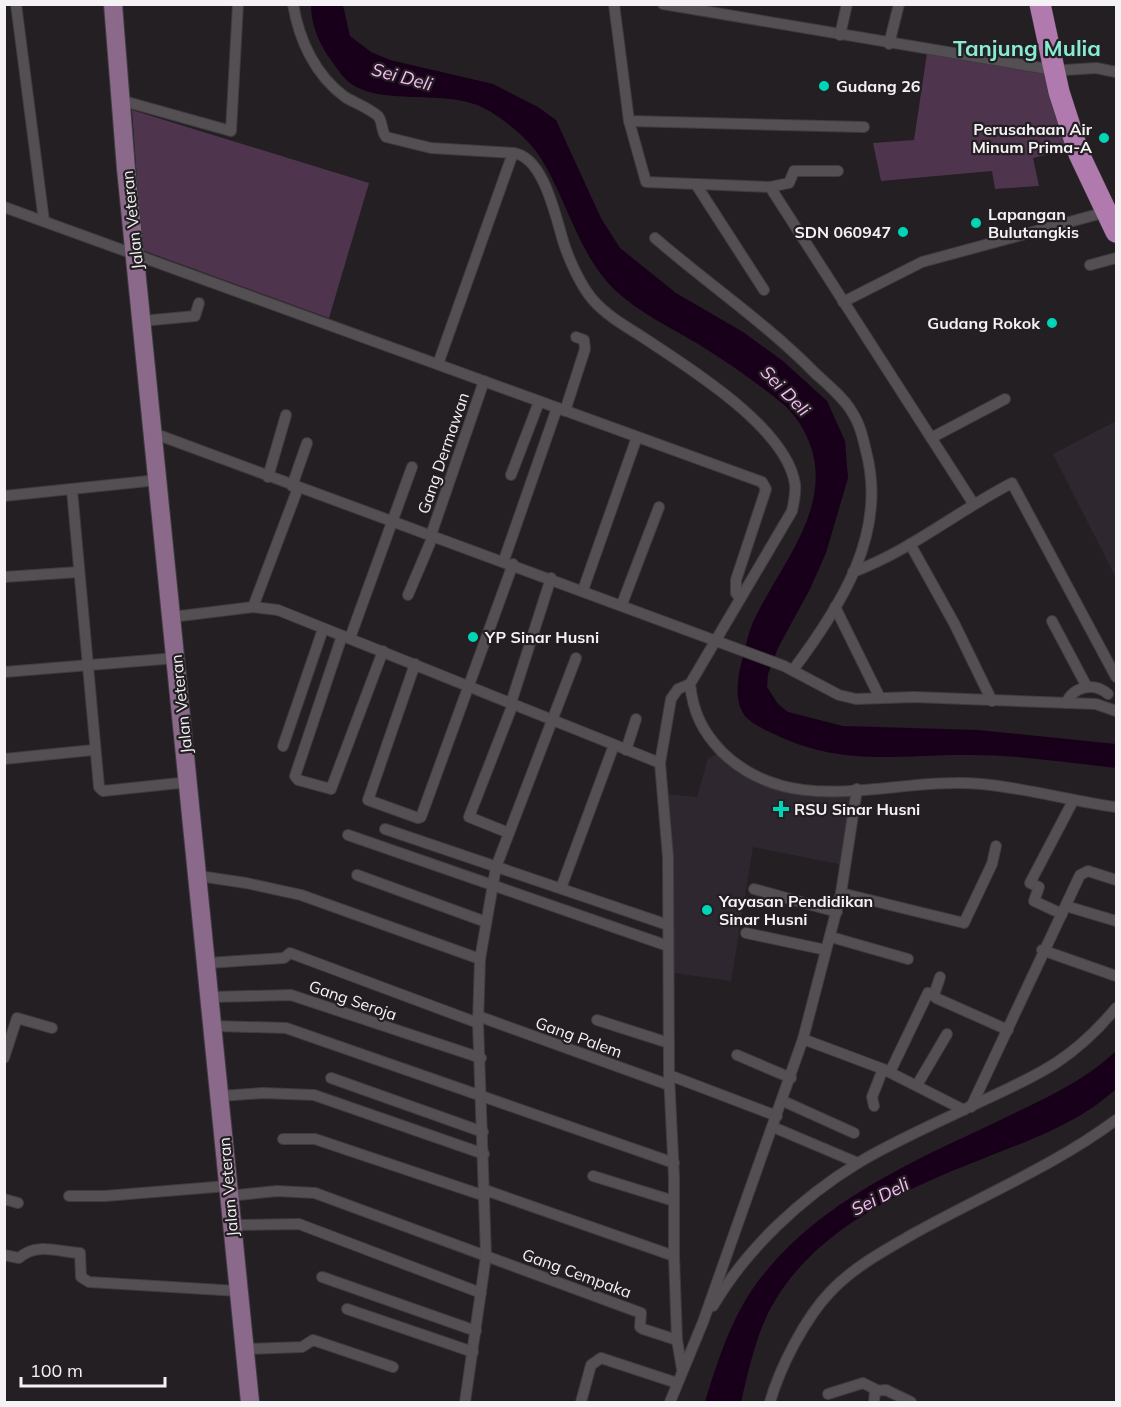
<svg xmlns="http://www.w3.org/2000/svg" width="1121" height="1407" font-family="Mulish,sans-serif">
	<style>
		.built { fill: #2f272f }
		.green { fill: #4e344d }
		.water { fill: #19001a }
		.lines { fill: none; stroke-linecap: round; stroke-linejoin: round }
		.street-casing { stroke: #3f3c3f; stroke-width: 12 }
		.primary-casing { stroke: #3f3c3f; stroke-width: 20 }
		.highway-casing { stroke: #3f3c3f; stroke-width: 22 }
		.street { stroke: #534f53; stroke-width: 10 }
		.primary { stroke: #8b698a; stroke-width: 18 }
		.highway { stroke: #b07aae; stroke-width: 21 }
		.poi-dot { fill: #00d5b7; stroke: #231f23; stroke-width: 2 }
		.labels { text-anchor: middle; stroke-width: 4.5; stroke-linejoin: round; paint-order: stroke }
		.poi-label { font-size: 16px; font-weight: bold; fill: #f5f2f5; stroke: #231f23; text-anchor: start }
		.street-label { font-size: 16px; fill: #f5f2f5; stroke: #231f23 }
		.water-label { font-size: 18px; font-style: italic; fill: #fcbcf9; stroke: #231f23 }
		.district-label { font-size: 22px; font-weight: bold; fill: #88ecd5; stroke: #231f23 }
	</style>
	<rect width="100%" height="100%" fill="#231f23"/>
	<g class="built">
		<polygon points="1116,421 1116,578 1053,454"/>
		<polygon points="721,753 761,781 855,792 843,865 753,847 731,981 674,973 665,794 697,797 708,758"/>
	</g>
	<g class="green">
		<polygon points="927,53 1050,74 1074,148 1033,158 1039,186 995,189 992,171 881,181 873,143 914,140"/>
		<polygon points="132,110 369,183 329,318 142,250"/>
	</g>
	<g class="water">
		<path d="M311 5H343L350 36 371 52 390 60 493 84 538 107 556 120 601 218 620 248 676 293 743 332 783 361 827 401 845 441 848 478 826 553 810 589 778 648 768 674 767 687 778 704 788 712 843 726 978 730 1116 744V768C1069 763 1020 755 971 755 897 754 845 768 774 734 765 730 751 723 745 716 735 703 737 683 740 669 744 653 747 637 753 622 778 568 830 513 812 450 805 429 796 414 778 400 753 380 726 361 698 344 671 328 640 313 617 292 577 255 567 197 538 154 527 138 507 122 491 112 452 86 384 108 350 83 341 76 335 65 328 56 318 41 311 23 311 5Z"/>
		<path d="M1116 1051V1089C1081 1121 1036 1138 992 1155 913 1186 822 1223 776 1299 757 1329 749 1369 741 1402H705C718 1359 734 1310 763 1275 821 1202 909 1163 992 1124 1036 1102 1080 1085 1116 1051Z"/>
	</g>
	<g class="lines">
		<defs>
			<g id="street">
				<polyline points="16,4 44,221"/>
				<path d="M293 4C299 40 315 75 345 97 355 103 369 108 378 116 383 122 381 131 386 137L431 148 513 153C544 156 556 219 564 244 570 262 581 286 593 300 607 316 627 327 644 338 689 368 786 427 795 484 796 493 794 502 792 511L690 684C693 712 702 731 722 752 794 822 892 776 981 784 1027 788 1071 801 1116 807"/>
				<polyline points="614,4 629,121 646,182 770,187 789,183 794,171 838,171"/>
				<polyline points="663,4 1054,70"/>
				<polyline points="840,35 847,4"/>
				<polyline points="889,44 899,4"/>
				<polyline points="1065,70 1096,68 1116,72"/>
				<polyline points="120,100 231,131 238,4"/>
				<polyline points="629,121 864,127"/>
				<polyline points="697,186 764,290"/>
				<polyline points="770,187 973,503"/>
				<polyline points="4,207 762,482 766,489 736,580 736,593 740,599"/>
				<path d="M655 238C708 284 766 323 815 373 828 385 843 397 852 412 860 424 863 438 866 451 888 533 841 606 793 670"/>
				<polyline points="1090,265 1116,258"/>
				<polyline points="843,302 922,262 1106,212"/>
				<polyline points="142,321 195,316 199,303"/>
				<polyline points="438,364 513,153"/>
				<polyline points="565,411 585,349 584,340 576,337"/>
				<polyline points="153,433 784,666 839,695 856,699 914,697 1096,704 1116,711"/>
				<polyline points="931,438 1005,399"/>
				<polyline points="511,475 539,402"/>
				<polyline points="268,477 286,415"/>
				<polyline points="292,486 307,443"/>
				<polyline points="72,490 99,787 103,791 189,782"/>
				<polyline points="4,496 158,480"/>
				<polyline points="431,535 484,381"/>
				<polyline points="910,544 954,623 992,701"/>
				<polyline points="504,560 557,408"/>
				<path d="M853 572C910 551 959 510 1012 483L1116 677"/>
				<polyline points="4,577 79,572"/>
				<polyline points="583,590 637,437"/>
				<polyline points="408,595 433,536"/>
				<polyline points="622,604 659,507"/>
				<polyline points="253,607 298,488"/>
				<polyline points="835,607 880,698"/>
				<polyline points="172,617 253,607 278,610 660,763"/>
				<polyline points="1052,621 1087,687"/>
				<polyline points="342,636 295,776 298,780 331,789 383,651"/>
				<polyline points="350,638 412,467"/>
				<polyline points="415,664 368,800 418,818 421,817 513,564"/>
				<polyline points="4,672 176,658"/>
				<polyline points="511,703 551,578"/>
				<path d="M1066 703C1074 686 1094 682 1108 694"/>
				<polyline points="283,746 323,629"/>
				<polyline points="626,750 636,719"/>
				<polyline points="4,759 93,750"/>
				<polyline points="385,829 668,925"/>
				<polyline points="509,833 469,817 513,704"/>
				<polyline points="348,835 668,946"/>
				<polyline points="357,875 486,922"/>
				<polyline points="199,876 246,883 301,895 480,959"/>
				<polyline points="561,888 614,745"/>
				<polyline points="754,889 837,912"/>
				<polyline points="841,893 964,923 992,864 996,846"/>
				<polyline points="1066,906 1116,921"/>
				<polyline points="1062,914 1034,901 1039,887 1030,883 1073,801"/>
				<polyline points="746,933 826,950"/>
				<polyline points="831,937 908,959"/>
				<polyline points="1042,950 1116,976"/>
				<polyline points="208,963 284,958 290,953 478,1023"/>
				<polyline points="940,977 934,995 936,998 1008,1030"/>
				<polyline points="211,997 291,995 481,1058"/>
				<polyline points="478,1016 669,1085"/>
				<polyline points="597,1020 669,1043"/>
				<polyline points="214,1026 286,1028 674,1163"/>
				<polyline points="803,1039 883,1069 964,1110"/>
				<polyline points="737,1055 791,1078"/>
				<polyline points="4,1058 17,1018 52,1028"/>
				<polyline points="890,1072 928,993 934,995"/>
				<polyline points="669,1075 777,1116"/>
				<polyline points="331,1078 483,1132"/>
				<polyline points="917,1085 947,1034"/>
				<polyline points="220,1096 263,1093 314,1095 484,1154"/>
				<polyline points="783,1101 854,1133"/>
				<polyline points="874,1106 872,1097 883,1069"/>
				<polyline points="971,1107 1080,875 1088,871 1116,880"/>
				<polyline points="773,1127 858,1163"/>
				<polyline points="283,1139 315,1139 485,1196"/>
				<polyline points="593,1176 674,1201"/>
				<polyline points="485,1190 674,1256"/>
				<polyline points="69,1196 105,1196 227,1186"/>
				<polyline points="228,1196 277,1191 315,1193 641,1313 640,1327 643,1329 677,1340"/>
				<polyline points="4,1199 18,1203"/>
				<polyline points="231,1225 299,1224 481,1293"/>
				<path d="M4 1255 19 1258C36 1242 58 1252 80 1253L81 1277 89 1282 238 1291"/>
				<polyline points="322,1277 476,1331"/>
				<path d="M713 1306C747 1248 801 1198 858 1163 891 1143 928 1127 963 1110 1029 1078 1067 1067 1116 1008"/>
				<polyline points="347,1309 473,1352"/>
				<polyline points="245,1349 302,1347 313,1340 393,1367"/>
				<polyline points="682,1369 677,1340 674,1256 674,1177 669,1075 668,857 660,763 671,699 678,689 690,684"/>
				<polyline points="828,1394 863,1383 877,1390"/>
				<polyline points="465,1402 486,1256 478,1023 480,959 496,867 576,658"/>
				<polyline points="581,1402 591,1365 601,1358 677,1383"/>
				<polyline points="670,1402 703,1322 803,1039 841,893 857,789"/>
				<path d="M770 1402C780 1367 805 1318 831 1291 855 1266 884 1251 913 1234 981 1196 1054 1166 1116 1120"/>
				<polyline points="874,1402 875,1391 886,1390 911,1402"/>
			</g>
			<polyline id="primary" points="113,4 126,169 250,1402"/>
			<polyline id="highway" points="1040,4 1059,92 1079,154 1116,232"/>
		</defs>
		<use href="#street" class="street-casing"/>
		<use href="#primary" class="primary-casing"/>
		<use href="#highway" class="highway-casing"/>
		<use href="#street" class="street"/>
		<use href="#primary" class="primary"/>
		<use href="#highway" class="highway"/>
	</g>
	<g class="poi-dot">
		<circle cx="824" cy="86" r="6"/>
		<circle cx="1104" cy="138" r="6"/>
		<circle cx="976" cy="223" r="6"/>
		<circle cx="903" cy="232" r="6"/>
		<circle cx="1052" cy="323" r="6"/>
		<circle cx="473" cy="637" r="6"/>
		<path d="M778 800h6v6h6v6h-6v6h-6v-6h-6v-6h6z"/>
		<circle cx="707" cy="910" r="6"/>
	</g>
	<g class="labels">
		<g class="poi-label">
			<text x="836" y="92">Gudang 26</text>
			<text x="1092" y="135" text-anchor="end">Perusahaan Air<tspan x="1092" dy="18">Minum Prima-A</tspan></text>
			<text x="988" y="220">Lapangan<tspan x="988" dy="18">Bulutangkis</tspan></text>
			<text x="891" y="238" text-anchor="end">SDN 060947</text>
			<text x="1040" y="329" text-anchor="end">Gudang Rokok</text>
			<text x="485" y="643">YP Sinar Husni</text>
			<text x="794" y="815">RSU Sinar Husni</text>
			<text x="719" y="907">Yayasan Pendidikan<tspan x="719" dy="18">Sinar Husni</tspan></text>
		</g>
		<g class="street-label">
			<text transform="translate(132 220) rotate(-96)" y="6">Jalan Veteran</text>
			<text transform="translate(443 453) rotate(-71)" y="6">Gang Dermawan</text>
			<text transform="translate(181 704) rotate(-96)" y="6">Jalan Veteran</text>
			<text transform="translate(353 1000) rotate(19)" y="6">Gang Seroja</text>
			<text transform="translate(579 1037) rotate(20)" y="6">Gang Palem</text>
			<text transform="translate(228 1187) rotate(-95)" y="6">Jalan Veteran</text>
			<text transform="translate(577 1273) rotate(20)" y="6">Gang Cempaka</text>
		</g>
		<g class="water-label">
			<text transform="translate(402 77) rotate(15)" y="6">Sei Deli</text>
			<text transform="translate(785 391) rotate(46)" y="6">Sei Deli</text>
			<text transform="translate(880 1197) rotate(-27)" y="6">Sei Deli</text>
		</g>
		<g class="district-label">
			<text x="1027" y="56">Tanjung Mulia</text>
		</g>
	</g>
	<rect width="1121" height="1407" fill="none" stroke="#f5f2f5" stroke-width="12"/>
	<path d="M21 1377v9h144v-9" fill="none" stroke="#f5f2f5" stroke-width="3"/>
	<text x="30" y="1377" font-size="18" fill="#f5f2f5" stroke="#231f23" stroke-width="4.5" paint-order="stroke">100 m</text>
</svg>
